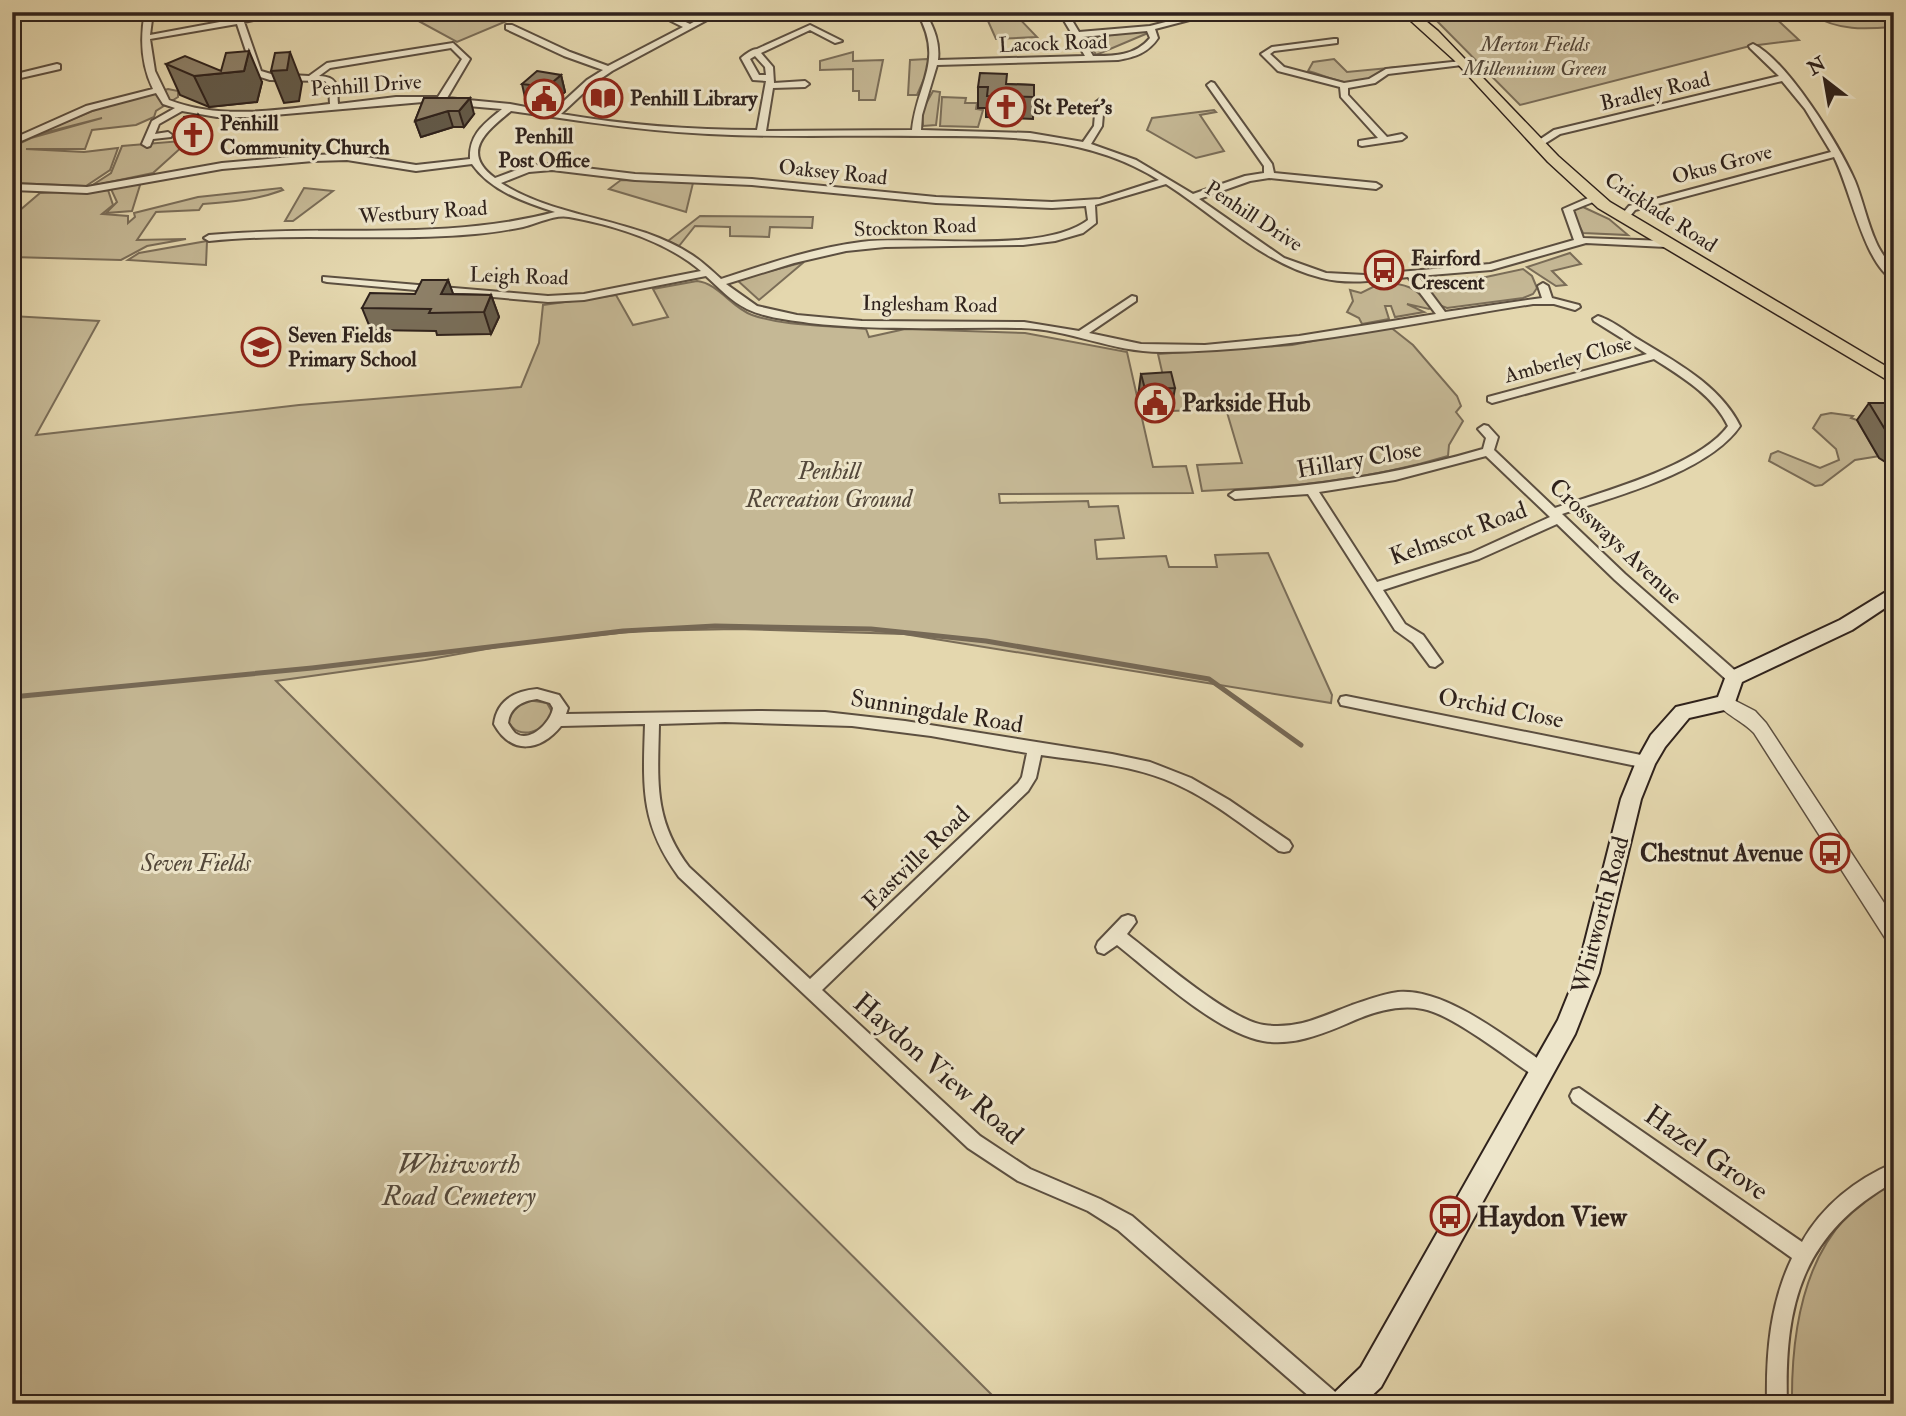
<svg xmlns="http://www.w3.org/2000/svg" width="1906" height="1416" font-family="'IM FELL Double Pica',serif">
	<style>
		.green { fill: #c5b895; stroke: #7a6d58; stroke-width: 2 }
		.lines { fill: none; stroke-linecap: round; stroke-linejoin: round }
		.stream { stroke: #766956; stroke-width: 5 }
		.minor-casing { stroke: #5c4f40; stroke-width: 4 }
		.tertiary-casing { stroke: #5c4f40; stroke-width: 3 }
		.secondary-casing { stroke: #2f221c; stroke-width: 4 }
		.primary-casing { stroke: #2f221c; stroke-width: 3 }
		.minor { fill: #ede5ca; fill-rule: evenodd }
		.tertiary { fill: #ede5ca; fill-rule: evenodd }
		.secondary { fill: #ede5ca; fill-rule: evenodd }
		.primary { fill: #e4d7ae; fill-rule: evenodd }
		.wall { fill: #796e59; stroke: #2f221c; stroke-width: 2 }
		.shaded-wall { fill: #635a49; stroke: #2f221c; stroke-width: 2 }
		.building { fill: #8d8068; stroke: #2f221c; stroke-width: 2 }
		.labels { text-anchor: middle; stroke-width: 6; stroke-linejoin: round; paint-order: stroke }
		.far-street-label { font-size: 21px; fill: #2f221c; stroke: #ede5ca }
		.far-park-label { font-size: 21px; font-style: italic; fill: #54483a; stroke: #ede5ca }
		.far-poi-label { font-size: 21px; font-weight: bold; fill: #2f221c; stroke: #ede5ca; text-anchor: start }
		.poi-label { font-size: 24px; font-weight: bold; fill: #2f221c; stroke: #ede5ca; text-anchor: start }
		.street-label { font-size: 24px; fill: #2f221c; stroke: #ede5ca }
		.park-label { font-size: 24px; font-style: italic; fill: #54483a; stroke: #ede5ca }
		.near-street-label { font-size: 28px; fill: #2f221c; stroke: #ede5ca }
		.near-park-label { font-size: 28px; font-style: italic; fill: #54483a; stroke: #ede5ca }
		.near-poi-label { font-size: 28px; font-weight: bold; fill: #2f221c; stroke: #ede5ca; text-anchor: start }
	</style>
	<rect width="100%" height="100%" fill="#e4d7ae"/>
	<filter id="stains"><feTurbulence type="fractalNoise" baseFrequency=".00286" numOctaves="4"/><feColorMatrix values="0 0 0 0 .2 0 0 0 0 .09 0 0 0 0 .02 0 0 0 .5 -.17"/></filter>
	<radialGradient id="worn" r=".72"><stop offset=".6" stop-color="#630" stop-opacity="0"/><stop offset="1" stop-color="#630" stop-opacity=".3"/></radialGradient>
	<g class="green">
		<polygon points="402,12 528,12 457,42"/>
		<polygon points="984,12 1013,12 1037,37 996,39"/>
		<polygon points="1428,12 1769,12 1799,40 1750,46 1520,105"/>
		<path d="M1815 12H1865L1894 21V27C1865 29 1838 31 1813 15Z"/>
		<polygon points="1142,31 1148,33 1096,55 1087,38"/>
		<polygon points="853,52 853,61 883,60 875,100 859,100 859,91 853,91 853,69 820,70 820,61"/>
		<polygon points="927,59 931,63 917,95 908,95 910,60"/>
		<path d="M1334 59 1347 72 1399 67C1378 70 1384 70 1369 79 1350 90 1326 75 1308 71L1313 62Z"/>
		<polygon points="168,89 178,91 178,97 156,111 154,117 136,125 92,130 85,149 26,149 84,152 118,148 110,170 86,186 12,183 12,147 31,138 102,118 32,136 97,109"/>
		<polygon points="933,91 940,92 936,125 923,126 922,111"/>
		<polygon points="942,97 966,98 965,103 977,103 976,109 983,110 978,127 940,126"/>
		<polygon points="1214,110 1216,112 1200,115 1224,151 1196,158 1147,130 1152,118"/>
		<polygon points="181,141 180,145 183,146 153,173 91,186 111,173 122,146"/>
		<polygon points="621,180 693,183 686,212 609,189"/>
		<polygon points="141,182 132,211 106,213 117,202 111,189"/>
		<path d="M281 188 283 190C257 200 230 202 203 204L199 210 156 212 137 240 186 239 147 246 121 260 12 257V217L40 193 108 190 113 205 102 214 128 216V223L135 217 134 213 198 197Z"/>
		<polygon points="304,188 333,191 293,221 285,221"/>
		<polygon points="1583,207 1609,219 1628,235 1583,233 1573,214 1575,209"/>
		<polygon points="700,216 813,217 812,228 770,227 769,237 730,236 730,227 695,226 679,246 668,241"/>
		<polygon points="207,241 206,265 128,260 139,253"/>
		<polygon points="1570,253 1581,264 1552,271 1566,285 1556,286 1527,267"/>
		<polygon points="804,262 759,300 737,280"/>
		<polygon points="1523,269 1532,276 1537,288 1533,294 1523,298 1447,308 1439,305 1423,283 1486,277"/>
		<path d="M697 281C718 283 732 308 752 315 787 327 829 325 866 329L869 337 905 329 1025 333 1127 352 1153 467 1186 466 1193 493 999 494 1000 503 1088 501 1089 507 1118 506 1124 538 1095 540 1097 559 1166 556 1169 567H1217L1215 555 1268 553 1332 695 1331 703 904 634 736 629 638 631 514 644 425 660 276 681 1001 1404H12V316L99 321 36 435 299 405 521 387 539 343 543 305 616 295 633 325 668 317 653 289Z"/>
		<path d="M1381 283C1404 282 1418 288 1431 307L1429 309 1407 304 1424 312 1395 317 1391 306H1385L1389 319 1362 324 1359 318 1347 312 1353 301 1350 290 1361 293Z"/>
		<path d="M1389 326 1413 345 1457 396 1461 406 1456 412 1463 421 1449 445 1448 456C1366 481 1287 487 1202 491L1197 465 1242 463 1226 409 1171 411 1158 354 1292 345Z"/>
		<polygon points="1831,413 1853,416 1851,418 1857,420 1877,454 1886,455 1855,460 1822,485 1815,486 1769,461 1771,454 1778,451 1820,468 1839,460 1836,449 1813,428 1821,415"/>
		<path d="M528 700 547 703 552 712C548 731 517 743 508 720L515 707Z"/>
		<path d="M1894 1183V1404H1792C1791 1319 1808 1222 1894 1183Z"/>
	</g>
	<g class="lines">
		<polyline class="stream" points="12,697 312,668 623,631 715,626 871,629 986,641 1209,679 1301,745"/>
		<defs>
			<g id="minor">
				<polygon points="43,12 66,12 12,21 12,17"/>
				<path d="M145 12H153L150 35 274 12H292L244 22 261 71 271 74 309 76 327 63 453 43 470 59 447 98 510 104 552 112 587 80 603 70 564 56 506 29V25H512L570 52 608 66 683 27 653 12H664L690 24 712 12H722L612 71 593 84 561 114C626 125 691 130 757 130L766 81 753 80 741 58C745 54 753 49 757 49L810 25 842 41 835 43 810 30 761 53 773 67 774 83 805 81 809 84 805 87 773 88 766 131 912 130C917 82 945 61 917 12H925C934 28 940 42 938 60L1085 56 1059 12H1067L1079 32 1150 26 1205 12H1220L1155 29 1158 38C1148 53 1135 57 1118 60L937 65 922 115 921 130 1030 133 1083 142 1094 126 1096 102 1100 99 1104 102 1102 126 1091 144 1136 160 1193 194 1245 176 1264 173V166L1207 85 1211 82 1214 83 1272 164 1274 173 1376 183 1381 186 1376 189 1269 178 1250 181 1199 199 1284 258 1326 273 1365 275 1490 264 1574 240 1563 209 1595 195 1598 196V200L1573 210 1583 238 1666 241 1671 244 1666 247 1586 243 1491 270 1418 276 1445 312 1542 298 1538 286 1543 283 1548 286 1552 298 1579 305 1580 307 1575 310 1554 304H1533C1410 323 1286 352 1161 352 1112 352 1069 329 1021 328 950 327 879 331 809 323 789 320 766 318 747 309 731 301 719 288 706 276L584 300 548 302 327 282 323 281V277L548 296 584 294 701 271C666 241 613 225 569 217 555 214 536 224 523 227 507 230 491 233 475 234 387 242 298 232 209 241L204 238 209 235C325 224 442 242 555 212 524 202 491 191 472 164L416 171 347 160 313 161 222 169 87 193 12 190V184L87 187 222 163 313 155 347 154 416 165 470 159C469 134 484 124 502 109L423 102 251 117H217L182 111 159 124 155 134 168 132 172 135 171 137 153 139 150 146 147 147 142 144 152 121 175 108 163 104 156 93 92 110 12 145V139L86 106 153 89C141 64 140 38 145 12ZM237 24 254 75 270 80 325 81 329 86 330 104C277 110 220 120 169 100L155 71 150 39ZM1147 31 1150 38C1135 56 1114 56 1093 56L1082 37ZM451 48 462 59 438 97H396L338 104C337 86 339 77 319 76L330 68ZM755 56 765 67 766 75H759L750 59ZM511 111C587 122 656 133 732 135 796 137 860 135 923 136 1005 136 1088 135 1159 180L1100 199 1052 202 936 197 752 179 635 174 552 164 527 166 495 178C459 152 488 130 511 111ZM552 170 635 180 752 185 936 203 1052 208 1086 206 1088 220C1042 255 920 235 861 242 813 248 767 264 721 279 712 271 703 262 692 255 634 217 559 220 501 183L529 172ZM1166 184C1218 217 1261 263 1322 278 1349 285 1381 280 1408 277L1436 314 1299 336 1205 345 1141 344 1089 333 1136 301V297L1132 296 1079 331 1024 322 862 321 797 315 757 306 726 284 794 263 846 251 885 247 1023 245 1055 241 1083 233 1096 223 1095 205Z"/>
				<polygon points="1334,39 1337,39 1337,43 1274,51 1270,54 1284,67 1344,83 1369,79 1386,69 1462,61 1466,63 1462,65 1388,74 1375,83 1348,88 1348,95 1387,137 1402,134 1406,137 1402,140 1362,146 1359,145 1359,141 1378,138 1341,97 1340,87 1278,71 1261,54 1272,47"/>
				<path d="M1753 44C1787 60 1839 145 1855 181 1863 201 1867 222 1876 242 1881 255 1894 266 1894 280 1865 266 1850 188 1834 157L1635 210 1626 221 1618 219 1629 206 1831 152 1805 109 1782 81 1560 134 1541 146 1533 144 1554 130 1779 76 1750 48 1749 46Z"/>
				<polygon points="57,64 60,65 60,69 12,80 12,75"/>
				<path d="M1598 316C1611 320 1624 330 1636 338 1674 361 1720 385 1740 426 1709 472 1614 497 1562 514L1625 574 1739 674 1741 678 1739 682H1729L1615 580 1557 524 1479 559 1383 590 1405 624 1423 635 1442 662 1435 667 1430 666 1413 643 1395 630 1308 494 1235 499 1229 495 1235 491C1320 487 1401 473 1483 449L1486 438 1478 429 1484 425 1488 426 1498 437 1494 450 1555 508C1602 492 1699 466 1728 426 1714 396 1682 377 1654 359L1492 403 1488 401V397L1647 354 1594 321 1593 319ZM1486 456 1550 517 1471 553 1377 582 1319 492 1395 480Z"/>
				<path d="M537 689 559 695 568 708 566 714 758 711 825 712 905 721 1112 754 1150 762 1191 778 1229 800 1289 841 1292 846 1289 851 1284 852 1279 851C1242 825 1206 795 1164 779 1125 764 1082 761 1041 755L1036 778 1028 791 822 990 980 1136 1030 1169 1100 1199 1132 1216 1341 1397 1344 1404H1318L1118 1230 1088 1211 1018 1181 968 1148 679 877C640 824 643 787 645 724L561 726C540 752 511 755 494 724 497 700 515 691 537 689ZM537 699 550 703 553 708C551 722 530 744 515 733 512 730 510 726 508 723 510 707 522 701 537 699ZM725 722 852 726 931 736 1027 753 1022 777 1018 783 810 979 689 867C653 819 658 781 659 724Z"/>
				<polygon points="1346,696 1646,756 1651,758 1653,762 1651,766 1646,768 1346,706 1341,705 1339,701 1341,697"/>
				<path d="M1128 915 1134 917 1136 922 1127 934C1157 957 1229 1020 1264 1025 1297 1030 1323 1016 1352 1005 1367 1000 1382 994 1398 992 1447 988 1509 1040 1549 1066L1552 1072 1549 1078 1543 1080 1537 1078C1510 1060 1452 1014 1423 1009 1396 1004 1370 1013 1346 1024 1320 1035 1292 1046 1263 1041 1217 1033 1154 974 1117 945L1104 954 1098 952 1096 947 1098 942 1122 917Z"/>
				<path d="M1579 1088 1802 1242C1822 1206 1856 1179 1894 1163V1182C1802 1234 1784 1304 1787 1404H1767C1766 1353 1770 1304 1792 1258L1573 1102 1570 1096 1573 1090Z"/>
			</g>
			<path id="tertiary" d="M1726 696 1755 711 1766 723 1894 918V944L1887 941 1754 733C1744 722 1723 713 1717 703L1720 698Z"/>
			<polygon id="secondary" points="1894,587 1894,602 1852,630 1742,682 1733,708 1689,718 1665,747 1655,764 1641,799 1599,973 1575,1034 1381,1387 1363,1404 1329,1404 1333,1394 1361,1367 1558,1020 1577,973 1621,799 1636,762 1651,735 1676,707 1718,697 1727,673 1840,620"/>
			<polygon id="primary" points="1401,12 1415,12 1438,31 1558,156 1610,202 1894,371 1894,384 1598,208 1548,162 1454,60"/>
		</defs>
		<use href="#minor" class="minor-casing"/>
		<use href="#tertiary" class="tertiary-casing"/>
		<use href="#secondary" class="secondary-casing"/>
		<use href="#primary" class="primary-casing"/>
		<use href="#minor" class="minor"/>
		<use href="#tertiary" class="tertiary"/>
		<use href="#secondary" class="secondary"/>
		<use href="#primary" class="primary"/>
	</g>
	<g class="wall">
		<polygon points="1876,12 1894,12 1894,20"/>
		<polygon points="166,64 221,71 262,82 257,102 209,107 180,95"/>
		<polygon points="561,75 565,92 551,104 526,102 522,84"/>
		<polygon points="1006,84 1034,85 1033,119 986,117 986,108 978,108 978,87"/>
		<polygon points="424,98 474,114 464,127 453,127 421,137 415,121"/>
		<polygon points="198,115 203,126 197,143 182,145 177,134"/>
		<polygon points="448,280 453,294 491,295 499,317 491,334 437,335 436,331 371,330 362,308 415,294"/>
		<polygon points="1141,374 1175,388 1171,411 1141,412 1138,396"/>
		<polygon points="1869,403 1894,403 1894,465 1892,466 1879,458 1857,420"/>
	</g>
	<g class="shaded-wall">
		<polygon points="249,51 262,82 257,102 209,107 194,76 244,71"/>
		<polygon points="290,52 302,83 299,101 284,103 271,71"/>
		<polygon points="561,75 565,92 551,104 547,87"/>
		<polygon points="470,98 474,114 464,127 459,111"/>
		<polygon points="448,111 453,127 421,137 415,121"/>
		<polygon points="198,115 203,126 197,143 192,133"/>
		<polygon points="448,280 456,302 441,294"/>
		<polygon points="491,295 499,317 491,334 484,312"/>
	</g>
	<g class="building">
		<polygon points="249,51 244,71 194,76 166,64 185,56 221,71 226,53"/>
		<polygon points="290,52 287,70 271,71 275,53"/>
		<polygon points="537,71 561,75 547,87 522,84"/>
		<polygon points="980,73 1007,74 1006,84 1034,85 1034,97 987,96 988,87 978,87"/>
		<polygon points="424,98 470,98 459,111 448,111 415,121"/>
		<polygon points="198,115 192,133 177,134 184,117"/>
		<polygon points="422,280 448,280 441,294 491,295 484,312 429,313 431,309 362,308 370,293 415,294"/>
		<polygon points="1171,372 1175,388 1145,389 1141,374"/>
		<polygon points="1869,403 1894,403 1894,442 1892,441"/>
	</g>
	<defs>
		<symbol id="library-ring" viewBox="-11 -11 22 22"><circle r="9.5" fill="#ede5ca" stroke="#8f2418" stroke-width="1.5"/><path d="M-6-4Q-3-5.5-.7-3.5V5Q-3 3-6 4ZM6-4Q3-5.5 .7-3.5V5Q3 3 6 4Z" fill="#8f2418"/></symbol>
		<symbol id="civic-ring" viewBox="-11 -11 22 22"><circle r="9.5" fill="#ede5ca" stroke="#8f2418" stroke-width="1.5"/><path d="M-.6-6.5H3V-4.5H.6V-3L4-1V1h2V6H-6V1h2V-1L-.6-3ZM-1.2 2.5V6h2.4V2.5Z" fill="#8f2418"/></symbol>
		<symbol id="church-ring" viewBox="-11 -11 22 22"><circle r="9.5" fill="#ede5ca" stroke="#8f2418" stroke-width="1.5"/><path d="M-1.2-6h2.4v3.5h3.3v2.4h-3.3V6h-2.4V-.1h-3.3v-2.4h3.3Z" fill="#8f2418"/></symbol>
		<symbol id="bus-ring" viewBox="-11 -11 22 22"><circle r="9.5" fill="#ede5ca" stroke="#8f2418" stroke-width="1.5"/><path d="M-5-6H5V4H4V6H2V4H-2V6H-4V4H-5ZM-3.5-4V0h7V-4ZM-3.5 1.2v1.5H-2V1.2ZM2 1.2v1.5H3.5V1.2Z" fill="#8f2418"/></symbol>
		<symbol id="school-ring" viewBox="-11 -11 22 22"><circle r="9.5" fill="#ede5ca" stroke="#8f2418" stroke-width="1.5"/><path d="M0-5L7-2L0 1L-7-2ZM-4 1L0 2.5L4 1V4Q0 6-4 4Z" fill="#8f2418"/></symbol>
	</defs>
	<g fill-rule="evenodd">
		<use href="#library-ring" x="581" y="76" width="44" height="44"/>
		<use href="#civic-ring" x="522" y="77" width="44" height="44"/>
		<use href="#church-ring" x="984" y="85" width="44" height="44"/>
		<use href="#church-ring" x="171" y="113" width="44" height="44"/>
		<use href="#bus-ring" x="1362" y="248" width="44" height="44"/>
		<use href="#school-ring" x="239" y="325" width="44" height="44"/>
		<use href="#civic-ring" x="1133" y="381" width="44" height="44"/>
		<use href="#bus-ring" x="1808" y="831" width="44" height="44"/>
		<use href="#bus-ring" x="1428" y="1194" width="44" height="44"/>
	</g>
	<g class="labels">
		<g class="far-street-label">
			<text transform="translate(1053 43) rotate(-2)" y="7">Lacock Road</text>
			<text transform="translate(366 85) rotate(-4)" y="7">Penhill Drive</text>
			<text transform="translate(1655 91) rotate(-13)" y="7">Bradley Road</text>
			<text transform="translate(1722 164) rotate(-15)" y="7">Okus Grove</text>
			<text transform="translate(833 172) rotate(6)" y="7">Oaksey Road</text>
			<text transform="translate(423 212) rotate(-4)" y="7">Westbury Road</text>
			<text transform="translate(1661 212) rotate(33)" y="7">Cricklade Road</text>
			<text transform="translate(1254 216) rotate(33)" y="7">Penhill Drive</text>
			<text transform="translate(915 227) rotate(-2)" y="7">Stockton Road</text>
			<text transform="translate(519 276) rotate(2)" y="7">Leigh Road</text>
			<text transform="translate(930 304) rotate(1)" y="7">Inglesham Road</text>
			<text transform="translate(1568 359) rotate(-15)" y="7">Amberley Close</text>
		</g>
		<g class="far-park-label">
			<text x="1535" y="51">Merton Fields<tspan x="1535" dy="24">Millennium Green</tspan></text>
		</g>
		<g class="far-poi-label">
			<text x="630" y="105">Penhill Library</text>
			<text x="1033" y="114">St Peter's</text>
			<text x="220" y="130">Penhill<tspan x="220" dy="24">Community Church</tspan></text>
			<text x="544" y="143" text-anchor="middle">Penhill<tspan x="544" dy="24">Post Office</tspan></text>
			<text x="1411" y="265">Fairford<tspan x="1411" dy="24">Crescent</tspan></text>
			<text x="288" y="342">Seven Fields<tspan x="288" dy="24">Primary School</tspan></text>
		</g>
		<g class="poi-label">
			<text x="1182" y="411">Parkside Hub</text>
			<text x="1803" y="861" text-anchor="end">Chestnut Avenue</text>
		</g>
		<g class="street-label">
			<text transform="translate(1359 459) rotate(-10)" y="8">Hillary Close</text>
			<text transform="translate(1458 533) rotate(-20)" y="8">Kelmscot Road</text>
			<text transform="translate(1616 541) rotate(43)" y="8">Crossways Avenue</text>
			<text transform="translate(1501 708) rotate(11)" y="8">Orchid Close</text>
			<text transform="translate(937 711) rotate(9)" y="8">Sunningdale Road</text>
			<text transform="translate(916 858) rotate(-44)" y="8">Eastville Road</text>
			<text transform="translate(1600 915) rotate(-75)" y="8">Whitworth Road</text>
		</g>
		<g class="park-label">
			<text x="829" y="479">Penhill<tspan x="829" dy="28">Recreation Ground</tspan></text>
			<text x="196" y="871">Seven Fields</text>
		</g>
		<g class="near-street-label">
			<text transform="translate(939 1068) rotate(41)" y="10">Haydon View Road</text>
			<text transform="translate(1707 1152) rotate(35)" y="10">Hazel Grove</text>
		</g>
		<g class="near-park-label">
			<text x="459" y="1173">Whitworth<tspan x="459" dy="32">Road Cemetery</tspan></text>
		</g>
		<g class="near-poi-label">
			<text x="1477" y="1226">Haydon View</text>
		</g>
	</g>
	<rect width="1906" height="1416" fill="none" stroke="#e4d7ae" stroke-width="42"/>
	<rect x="14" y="14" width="1878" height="1388" fill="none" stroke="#2f221c" stroke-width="3.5"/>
	<rect x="21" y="21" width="1864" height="1374" fill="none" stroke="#2f221c" stroke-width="2"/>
	<g transform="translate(1825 80) rotate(329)" stroke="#ede5ca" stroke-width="5" paint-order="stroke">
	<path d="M0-5L12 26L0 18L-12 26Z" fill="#2f221c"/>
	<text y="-10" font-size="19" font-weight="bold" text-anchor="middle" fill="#2f221c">N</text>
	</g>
	<rect width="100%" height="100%" filter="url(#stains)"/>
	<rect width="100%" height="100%" fill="url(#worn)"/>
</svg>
